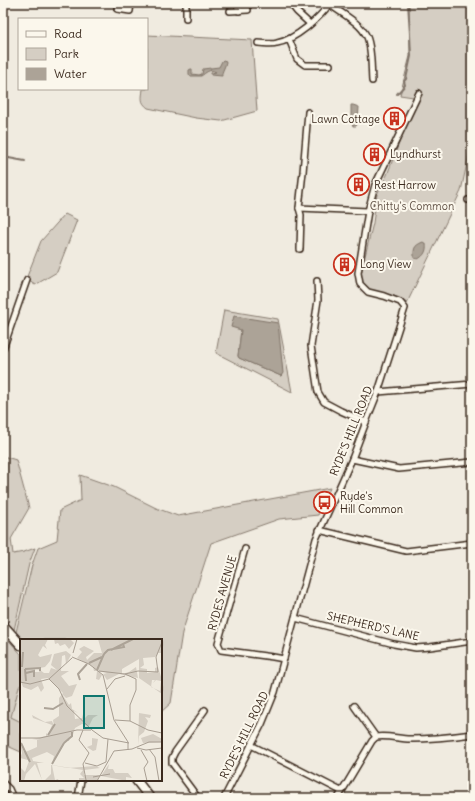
<svg xmlns="http://www.w3.org/2000/svg" width="475" height="801" font-family="Delius,sans-serif">
	<style>
		.built { fill: #e2dcd1 }
		.green { fill: #d5cec3; stroke: #887c70; fill-rule: evenodd }
		.water { fill: #aca397; stroke: #7f7367 }
		.lines { fill: none; stroke-linecap: round; stroke-linejoin: round }
		.stream { stroke: #7f7367; stroke-width: 2 }
		.minor-casing { stroke: #3b2a1e; stroke-width: 8 }
		.primary-casing { stroke: #3b2a1e; stroke-width: 11 }
		.minor { stroke: #fbf7ec; stroke-width: 5 }
		.primary { stroke: #fbf7ec; stroke-width: 8 }
		.labels { text-anchor: middle; stroke-width: 4; stroke-linejoin: round; paint-order: stroke }
		.poi-label { font-size: 11px; fill: #3b2a1e; stroke: #fbf7ec; text-anchor: start }
		.park-label { font-size: 11px; fill: #625347; stroke: #fbf7ec }
		.street-label { font-size: 11px; fill: #3b2a1e; stroke: #fbf7ec }
		.inset-river { fill: none; stroke: #aca397; stroke-width: 2 }
		.inset-road { fill: none; stroke: #a89e92; stroke-width: 1 }
		.view { fill: #0f766e; fill-opacity: 0.15; stroke: #0f766e; stroke-width: 2 }
		.inset-edge { fill: none; stroke: #3b2a1e; stroke-width: 2 }
	</style>
	<rect width="100%" height="100%" fill="#f0ebe0"/>
	<filter id="ink" filterUnits="userSpaceOnUse"><feTurbulence type="fractalNoise" baseFrequency=".025" numOctaves="2"/><feDisplacementMap in="SourceGraphic" scale="8" xChannelSelector="R" yChannelSelector="G"/><feConvolveMatrix kernelMatrix="1 2 1 2 8 2 1 2 1" color-interpolation-filters="sRGB"/></filter>
	<g filter="url(#ink)">
		<polygon class="built" points="21,684 21,722 11,718 19,687"/>
		<g class="green">
			<polygon points="409,3 472,3 472,140 461,191 407,303 394,296 372,291 363,282 361,273 373,223 377,194 387,175 407,122 420,98 400,95 410,56"/>
			<path d="M147 35 252 40 257 111 221 121 196 118 148 108C140 102 142 98 143 89H147Z"/>
			<polygon points="65,214 77,220 57,272 35,285 26,279 41,241"/>
			<path d="M224 310 278 319 292 392 216 353ZM241 330 282 375 281 376 239 358 238 356Z"/>
			<polygon points="3,456 16,460 29,508 11,539 13,554 24,552 35,548 29,564 14,630 3,617"/>
			<polygon points="80,475 114,487 156,508 178,516 330,488 318,515 279,519 211,543 182,633 171,703 161,712 161,640 23,640 16,632 32,565 38,548 57,540 60,510 81,500"/>
			<polygon points="3,634 21,654 21,684 19,687 11,717 21,722 21,752 3,744"/>
		</g>
		<g class="water">
			<path d="M223 60 226 61C226 66 221 72 222 76L211 75V73L216 72C209 68 206 73 201 76H190L189 74V70L191 69H192V74L199 75 202 74 203 69 219 67 222 61Z"/>
			<polygon points="351,105 353,105 359,107 358,123 356,126 353,126 351,122"/>
			<path d="M423 242 426 244C427 251 424 256 418 259L414 258C414 249 413 246 423 242Z"/>
			<polygon points="234,316 278,323 283,373 281,376 239,358 238,356 241,330 231,327"/>
		</g>
		<g class="lines">
			<g class="stream">
				<polyline points="408,3 410,34"/>
				<polyline points="397,94 405,85 404,81 406,79 411,56 410,35"/>
				<polyline points="3,157 25,161"/>
			</g>
			<defs>
				<g id="minor">
					<polyline points="118,3 117,9 130,11 131,3"/>
					<polyline points="238,3 239,11"/>
					<polyline points="290,3 297,12 310,24"/>
					<path d="M329 4C341 13 361 23 367 37 372 49 371 68 372 81"/>
					<polyline points="230,11 248,10"/>
					<polyline points="186,18 186,3"/>
					<polyline points="289,39 297,59 305,65 330,65"/>
					<path d="M258 43C264 43 271 45 277 43 295 40 320 18 330 3"/>
					<polyline points="468,200 472,200"/>
					<polyline points="299,208 368,211"/>
					<polyline points="300,249 301,215 299,208 303,172 308,112"/>
					<polyline points="317,281 318,300 311,346 318,392 324,402 341,411 366,422"/>
					<polyline points="3,349 27,280"/>
					<polyline points="378,392 472,384"/>
					<polyline points="352,459 399,469 472,462"/>
					<polyline points="319,530 406,551 472,543"/>
					<polyline points="245,549 218,643 221,650 273,657 284,659"/>
					<polyline points="295,618 394,644 416,648 430,647 472,641"/>
					<polyline points="354,706 376,737"/>
					<path d="M376 737C387 735 399 739 410 739 431 739 451 737 472 734"/>
					<polyline points="251,745 341,791"/>
					<polyline points="3,783 9,789 13,798"/>
					<polyline points="78,798 81,780"/>
					<polyline points="198,798 172,763 172,758 175,752 205,710"/>
					<polyline points="224,798 262,724 275,692 316,539 352,459 366,422 378,392 405,308 400,302 384,296 368,292 360,284 358,273 368,211 375,185 419,93"/>
					<polyline points="338,798 372,741 376,737"/>
				</g>
				<g id="primary">
					<polyline points="3,625 21,645"/>
					<polyline points="136,780 150,798"/>
				</g>
			</defs>
			<use href="#minor" class="minor-casing"/>
			<use href="#primary" class="primary-casing"/>
			<use href="#minor" class="minor"/>
			<use href="#primary" class="primary"/>
		</g>
	</g>
	<defs>
		<symbol id="building-ring" viewBox="-11 -11 22 22"><circle r="9.5" fill="#fbf7ec" stroke="#c8321e" stroke-width="1.5"/><path d="M-4-6H4V6H1V3H-1V6H-4ZM-2.5-4.3h1.7v1.8h-1.7ZM.8-4.3h1.7v1.8H.8ZM-2.5-1h1.7V.8h-1.7ZM.8-1h1.7V.8H.8Z" fill="#c8321e"/></symbol>
		<symbol id="bus-ring" viewBox="-11 -11 22 22"><circle r="9.5" fill="#fbf7ec" stroke="#c8321e" stroke-width="1.5"/><path d="M-5-6H5V4H4V6H2V4H-2V6H-4V4H-5ZM-3.5-4V0h7V-4ZM-3.5 1.2v1.5H-2V1.2ZM2 1.2v1.5H3.5V1.2Z" fill="#c8321e"/></symbol>
	</defs>
	<g fill-rule="evenodd">
		<use href="#building-ring" x="382" y="106" width="25" height="25"/>
		<use href="#building-ring" x="362" y="142" width="25" height="25"/>
		<use href="#building-ring" x="346" y="172" width="25" height="25"/>
		<use href="#building-ring" x="332" y="252" width="25" height="25"/>
		<use href="#bus-ring" x="312" y="490" width="25" height="25"/>
	</g>
	<g class="labels">
		<g class="poi-label">
			<text x="380" y="123" text-anchor="end">Lawn Cottage</text>
			<text x="390" y="158">Lyndhurst</text>
			<text x="374" y="189">Rest Harrow</text>
			<text x="360" y="268">Long View</text>
			<text x="340" y="500">Ryde's<tspan x="340" dy="13">Hill Common</tspan></text>
		</g>
		<g class="park-label">
			<text x="412" y="210">Chitty's Common</text>
		</g>
		<g class="street-label">
			<text transform="translate(351 431) rotate(-68)" y="4">RYDE'S HILL ROAD</text>
			<text transform="translate(222 593) rotate(-74)" y="4">RYDES AVENUE</text>
			<text transform="translate(373 626) rotate(13)" y="4">SHEPHERD'S LANE</text>
			<text transform="translate(244 735) rotate(-64)" y="4">RYDE'S HILL ROAD</text>
		</g>
	</g>
	<g transform="translate(20 639)">
		<rect width="142" height="142" fill="#f0ebe0"/>
		<path d="M0 0H28L25 6 27 10 23 7 18 16 20 18 32 15 30 22 25 28 15 30 14 33H19L20 31 24 34H29L31 29 37 31 31 26 34 15 46 12 51 16 46 25 45 16 42 17 41 32H49L41 37 49 47 57 45 52 57 46 59 42 55 49 66 51 64 52 70 58 74 54 72 55 80 62 79 63 75 65 79 68 76H78L73 79 69 87 62 85 55 89 52 99 50 96 49 102H45L32 125 34 117 27 113 12 119 13 122 24 124H17L22 141 15 125 6 135 4 142H0V128L5 133 9 122H12L0 119 2 114 0 104 4 113 8 112 17 108V101H20L12 100 26 97V94L28 96 32 86 13 79 12 76 25 83 32 82 34 87 33 81 39 77V59L43 54 28 39 21 40 24 49 21 53 18 47 11 51 3 48 0 40ZM34 0H50L54 4 49 10 45 5 40 7 38 4 35 5ZM78 0H142V14H138L135 18 123 19 124 26 120 29 127 30V34L135 33V29L138 28 142 41V55L119 39V20L102 30V35L109 33 116 28 118 39 99 35 87 41 83 35 87 34 78 32 82 36 79 41 76 40 77 32H74L73 28 57 19 62 13 59 10 64 7 74 12 66 18 67 21 74 14H82ZM132 41H135L133 44 136 41 141 42 140 52 131 48ZM119 74 131 76 130 79 125 78 128 82 124 93 119 97 118 106ZM133 95 142 100V103L123 104 121 99ZM72 99 78 100 76 111 73 112 67 108 72 106ZM89 125 88 130H93L95 134H108L112 139 106 138V141H102L81 137ZM31 126 48 129 75 127 80 129 64 131V136H80L77 142H59V139H64L60 135 63 131 32 126 35 141 38 140 39 142H24L31 135Z" fill="#d5cec3" fill-rule="evenodd"/>
		<path class="inset-river" d="M91 11 113 0M84 15 88 11 104 8 103 5M69 24 82 18M2 28 3 13M5 30 20 29V32M5 30 6 42M77 31 84 15M6 34 14 32V38M60 41 58 35 67 25M24 69 33 70 43 64M28 96 35 85M1 104 10 123M44 104 52 97V93M32 125 44 104"/>
		<path class="inset-road" d="M53 14 57 0M52 18 69 25 83 36 94 81 108 103V111M79 32 105 35 118 32 138 33M138 33 136 18 142 3M105 35 116 40V51L110 66V82M29 40 52 19M29 40 39 50 47 67 72 91M0 43 10 45 29 40M87 50 95 40 105 37M95 81 110 82 128 91 142 94M63 91 59 101 69 114 63 125 66 141M72 91 83 99 109 104M0 99H20L57 91H71M117 109 126 111 142 109M129 110 135 118 139 142M121 111 128 123 124 129 127 142M65 124 77 127 86 123 88 100M73 138 90 135M77 142 94 112 112 110 129 103H142"/>
		<path class="view" d="M64 57H84V89H64Z"/>
		<rect width="142" height="142" class="inset-edge"/>
	</g>
	<rect width="475" height="801" fill="none" stroke="#fbf7ec" stroke-width="16"/>
	<rect x="8" y="8" width="459" height="785" fill="none" stroke="#3b2a1e" stroke-width="1.5" filter="url(#ink)"/>
	<rect x="18" y="18" width="130" height="72" fill="#fbf7ec" stroke="#aea59a"/>
	<rect x="26" y="31" width="20" height="6" fill="#fbf7ec" stroke="#aea59a"/>
	<text x="54" y="38" font-size="12" fill="#3b2a1e">Road</text>
	<rect x="26" y="48" width="20" height="12" fill="#d5cec3" stroke="#aea59a"/>
	<text x="54" y="58" font-size="12" fill="#3b2a1e">Park</text>
	<rect x="26" y="68" width="20" height="12" fill="#aca397" stroke="#aea59a"/>
	<text x="54" y="78" font-size="12" fill="#3b2a1e">Water</text>
</svg>
